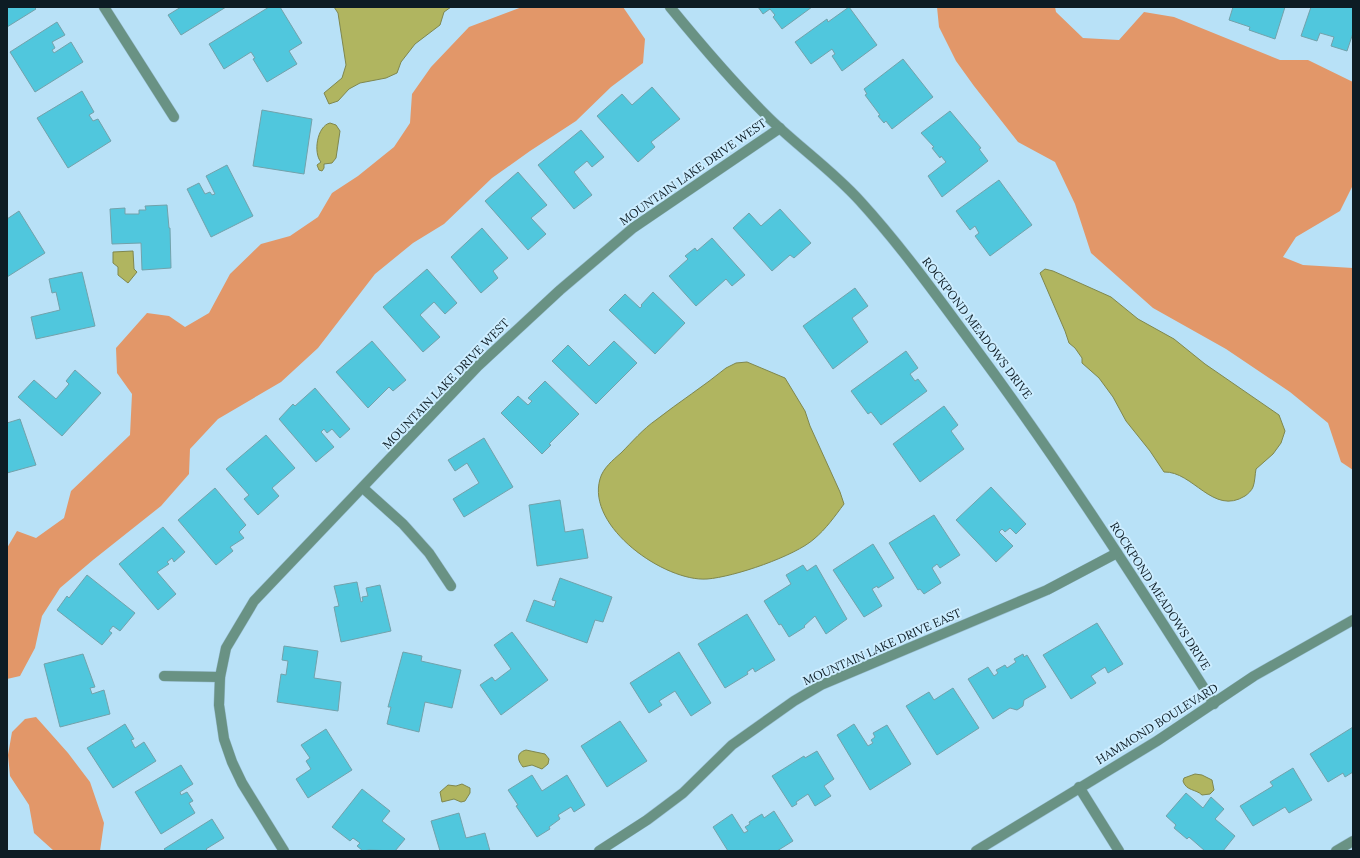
<svg xmlns="http://www.w3.org/2000/svg" width="1360" height="858" font-family="Lora,serif">
	<style>
		.forest { fill: #e29769 }
		.water { fill: #b0b560; stroke: #7f874e }
		.building { fill: #50c7dd; stroke: #72a2ab }
		.lines { fill: none; stroke-linecap: round; stroke-linejoin: round }
		.minor-casing { stroke: #99bed1; stroke-width: 11 }
		.tertiary-casing { stroke: #99bed1; stroke-width: 11 }
		.minor { stroke: #699284; stroke-width: 10 }
		.tertiary { stroke: #699284; stroke-width: 10 }
		.labels { text-anchor: middle; stroke-width: 4; stroke-linejoin: round; paint-order: stroke }
		.street-label { font-size: 12px; fill: #0d1c24; stroke: #ccedff }
	</style>
	<rect width="100%" height="100%" fill="#b8e1f7"/>
	<g class="forest">
		<polygon points="522,7 623,7 645,39 643,63 611,87 576,121 530,151 492,178 444,224 413,243 375,274 318,348 281,382 218,419 190,449 189,474 161,506 93,560 60,588 42,616 35,648 20,676 7,679 7,548 17,531 36,538 64,518 71,491 130,435 132,394 117,373 116,348 147,313 169,316 185,327 209,313 230,274 261,244 290,236 318,217 332,193 358,176 394,147 410,123 412,94 431,67 469,27"/>
		<polygon points="937,7 1055,7 1056,12 1083,38 1119,40 1144,12 1174,17 1280,60 1308,60 1353,82 1353,185 1340,211 1296,237 1283,257 1303,265 1353,268 1353,470 1341,462 1328,423 1290,392 1226,349 1153,308 1091,253 1075,204 1055,162 1018,142 974,86 956,61 939,27"/>
		<polygon points="36,717 68,753 90,782 104,823 100,851 54,851 34,833 29,805 10,776 8,755 12,732 25,719"/>
	</g>
	<g class="water">
		<polygon points="334,7 451,7 444,12 440,25 415,44 401,62 397,73 386,78 360,83 349,89 338,101 329,104 324,93 342,78 346,65 338,13"/>
		<path d="M330 123 336 125 340 131 336 158 332 163 324 164V168L322 171 319 170 317 165 321 162C313 153 317 126 330 123Z"/>
		<polygon points="133,251 134,269 137,272 128,283 118,275 118,267 113,263 113,252"/>
		<path d="M1045 269 1053 271 1111 297 1138 319 1174 339 1205 364 1279 415 1285 431 1281 443 1273 454 1256 469C1255 474 1255 482 1253 487 1252 490 1248 494 1245 496 1213 516 1193 471 1164 472L1150 451 1126 421 1113 397 1099 378 1082 363V358L1075 348 1069 343 1065 331 1040 273Z"/>
		<path d="M747 362 785 378 805 411 810 426 840 492 844 504C835 516 826 529 814 539 795 556 734 577 707 579 665 582 586 527 600 479 603 468 613 460 621 453 632 442 643 429 656 420 679 402 704 386 726 368L736 363Z"/>
		<path d="M526 750 545 754 549 759 548 764 542 769 532 765 523 767C518 761 515 753 526 750Z"/>
		<path d="M1195 774 1202 775 1212 780 1214 790 1210 794 1202 795C1196 789 1186 791 1183 781L1184 778Z"/>
		<polygon points="462,784 470,788 470,793 465,801 461,802 454,799 442,802 440,792 448,785 456,786"/>
	</g>
	<g class="building">
		<polygon points="7,7 34,7 36,9 7,27"/>
		<polygon points="181,7 226,7 181,35 168,15"/>
		<polygon points="269,7 280,7 302,43 289,51 297,64 267,82 253,59 255,58 251,52 224,69 209,44"/>
		<polygon points="758,7 812,7 782,29 773,17 775,15 770,9 763,14"/>
		<polygon points="849,7 877,45 842,71 832,56 835,54 832,49 811,64 795,42 827,19 828,22"/>
		<polygon points="1233,7 1285,7 1275,39 1249,30 1250,27 1229,20"/>
		<polygon points="1311,7 1353,7 1353,33 1347,51 1331,46 1334,37 1320,33 1317,41 1301,36"/>
		<polygon points="57,22 65,35 52,42 55,48 52,50 54,53 71,42 83,62 35,92 10,52"/>
		<polygon points="903,59 933,97 892,129 886,121 884,123 878,116 880,115 865,95 867,94 864,89"/>
		<polygon points="652,87 680,119 651,142 655,147 638,162 597,116 622,94 632,105"/>
		<polygon points="82,91 94,112 89,115 93,121 98,119 111,141 68,168 37,118"/>
		<polygon points="262,110 312,119 304,174 253,166"/>
		<polygon points="950,111 981,148 979,149 988,161 942,197 928,176 946,162 941,156 940,158 932,148 934,147 921,133"/>
		<polygon points="581,130 604,157 592,167 587,161 574,172 592,195 574,209 538,165"/>
		<polygon points="227,165 253,216 211,237 187,189 199,183 205,194 210,192 212,195 215,194 206,176"/>
		<polygon points="518,172 547,205 531,218 546,234 528,250 485,201"/>
		<polygon points="999,180 1032,225 990,256 975,236 979,233 975,226 970,230 956,211"/>
		<polygon points="167,205 169,228 170,228 171,268 142,270 141,243 112,244 110,209 125,208 125,214 139,214 139,210 146,210 145,206"/>
		<polygon points="780,209 811,243 794,258 790,255 772,271 733,228 749,213 761,226"/>
		<polygon points="19,211 45,253 7,277 7,219"/>
		<polygon points="482,228 508,258 493,271 498,278 481,293 451,257"/>
		<polygon points="712,238 745,275 732,286 726,279 696,306 669,276 688,259 685,256 695,248 697,251"/>
		<polygon points="427,269 457,303 445,314 434,302 420,315 440,337 423,352 383,307"/>
		<polygon points="82,272 95,326 36,339 31,317 60,310 56,292 52,293 49,279"/>
		<polygon points="855,288 868,306 852,318 868,342 833,369 803,326"/>
		<polygon points="653,292 685,323 655,354 609,310 625,294 640,308 642,306 641,305"/>
		<polygon points="372,341 406,380 393,391 389,387 368,408 336,372"/>
		<polygon points="614,341 637,363 596,404 552,361 568,345 589,366"/>
		<polygon points="906,351 918,368 910,374 915,381 918,379 927,391 881,425 871,412 868,414 851,391"/>
		<polygon points="75,370 101,393 62,436 18,397 34,380 56,399 69,384 66,381"/>
		<polygon points="545,381 579,414 549,444 551,445 542,454 501,413 518,396 528,405 532,401 528,398"/>
		<polygon points="315,388 350,429 340,438 332,429 327,433 324,429 321,432 334,447 316,462 279,419 293,404 295,406"/>
		<polygon points="944,406 958,425 951,431 964,449 920,482 893,444"/>
		<polygon points="20,419 36,465 7,473 7,423"/>
		<polygon points="266,435 295,468 272,488 279,496 258,515 244,499 249,495 226,469"/>
		<polygon points="484,438 513,487 464,517 453,499 479,483 467,463 455,471 448,460"/>
		<polygon points="991,487 1026,524 1016,534 1010,528 1005,532 1002,529 999,532 1013,546 996,562 956,520"/>
		<polygon points="215,488 246,525 239,532 244,538 230,547 233,551 216,565 178,520"/>
		<polygon points="560,500 565,532 583,529 588,558 537,566 529,505"/>
		<polygon points="934,515 960,555 940,568 937,564 932,568 941,583 924,594 920,589 918,590 889,543"/>
		<polygon points="163,527 185,552 174,562 172,558 167,562 169,564 157,572 176,594 158,610 119,564"/>
		<polygon points="873,544 894,578 878,588 877,586 872,589 882,606 864,617 833,570"/>
		<polygon points="803,565 807,571 816,565 847,619 826,634 815,616 804,626 805,627 789,637 781,624 779,625 764,601 791,584 786,575"/>
		<polygon points="87,575 135,613 120,631 113,626 109,631 112,633 102,645 57,610 67,596 69,598"/>
		<polygon points="560,578 612,597 603,622 595,620 587,643 526,621 534,600 554,607 556,601 552,600"/>
		<polygon points="357,582 361,602 363,601 362,597 368,596 366,588 380,585 391,631 341,642 334,607 339,606 334,586"/>
		<polygon points="747,614 775,660 755,672 753,668 747,672 748,674 725,688 698,644"/>
		<polygon points="1097,623 1123,664 1108,673 1105,667 1091,676 1096,683 1071,699 1043,655"/>
		<polygon points="512,632 548,680 501,715 480,685 492,677 495,681 511,669 494,645"/>
		<polygon points="284,646 318,651 314,678 341,682 338,711 277,702 281,674 286,675 288,661 282,660"/>
		<polygon points="403,652 422,656 421,661 461,670 452,708 425,702 419,732 387,724 391,707 388,707"/>
		<polygon points="679,652 711,703 691,716 675,691 659,701 662,705 649,713 630,683"/>
		<polygon points="83,654 95,687 90,688 92,694 104,690 110,714 60,727 44,664"/>
		<polygon points="1023,654 1024,657 1027,655 1046,687 1024,700 1023,706 1017,710 1010,708 993,719 968,679 988,667 994,676 998,673 996,670 1005,665 1007,668 1016,662 1014,659"/>
		<polygon points="953,688 979,728 937,755 906,706 929,692 934,700"/>
		<polygon points="620,721 647,761 607,787 581,746"/>
		<polygon points="125,724 134,739 131,740 135,748 144,742 156,761 113,788 87,748"/>
		<polygon points="854,724 868,746 873,743 871,740 875,737 873,733 887,725 911,764 870,790 837,735"/>
		<polygon points="1353,727 1353,772 1345,777 1343,773 1328,782 1310,754"/>
		<polygon points="326,729 352,770 308,798 296,779 311,769 306,761 310,758 301,745"/>
		<polygon points="817,751 834,779 824,786 831,796 815,806 808,794 796,802 797,804 792,807 772,776 804,756 805,758"/>
		<polygon points="181,765 193,784 180,792 181,795 187,792 193,801 189,803 195,813 161,834 135,792"/>
		<polygon points="1293,768 1312,800 1289,813 1285,807 1253,826 1240,806 1273,786 1270,782"/>
		<polygon points="532,775 542,791 567,775 585,805 574,812 571,807 558,815 560,819 549,827 550,829 537,837 516,806 518,805 508,790"/>
		<polygon points="362,789 390,811 382,821 405,839 395,851 369,850 363,851 357,846 360,843 353,838 350,841 332,827"/>
		<polygon points="1186,793 1203,808 1211,797 1224,809 1215,819 1235,836 1223,851 1205,851 1189,837 1187,839 1174,828 1176,825 1166,816"/>
		<polygon points="774,811 793,841 777,851 728,851 713,827 732,814 744,833 748,831 745,827 750,824 749,822 762,814 764,818"/>
		<polygon points="459,813 466,838 485,833 490,851 440,851 431,821"/>
		<polygon points="212,819 224,838 206,849 208,851 166,851 164,849"/>
	</g>
	<g class="lines">
		<defs>
			<g id="minor">
				<polyline points="104,7 174,117"/>
				<path d="M670 7C702 46 735 85 771 120 800 148 833 171 860 201 901 246 937 296 973 345 1059 461 1137 582 1214 704"/>
				<polyline points="363,488 403,524 429,553 451,586"/>
				<polyline points="164,676 220,677"/>
				<polyline points="1079,787 1119,851"/>
				<polyline points="284,851 242,783 232,762 224,739 219,705 220,677 226,648 254,601 478,366 560,290 633,228 780,128"/>
				<polyline points="599,851 647,820 683,793 732,745 794,701 821,685 1047,590 1117,553"/>
				<polyline points="1336,851 1353,841"/>
			</g>
			<polyline id="tertiary" points="976,851 1157,741 1254,676 1353,620"/>
		</defs>
		<use href="#minor" class="minor-casing"/>
		<use href="#tertiary" class="tertiary-casing"/>
		<use href="#minor" class="minor"/>
		<use href="#tertiary" class="tertiary"/>
	</g>
	<g class="labels">
		<g class="street-label">
			<text transform="translate(693 172) rotate(-35)" y="4">MOUNTAIN LAKE DRIVE WEST</text>
			<text transform="translate(977 328) rotate(53)" y="4">ROCKPOND MEADOWS DRIVE</text>
			<text transform="translate(446 384) rotate(-46)" y="4">MOUNTAIN LAKE DRIVE WEST</text>
			<text transform="translate(1160 596) rotate(57)" y="4">ROCKPOND MEADOWS DRIVE</text>
			<text transform="translate(882 647) rotate(-24)" y="4">MOUNTAIN LAKE DRIVE EAST</text>
			<text transform="translate(1157 724) rotate(-32)" y="4">HAMMOND BOULEVARD</text>
		</g>
	</g>
	<rect width="1360" height="858" fill="none" stroke="#0d1c24" stroke-width="16"/>
</svg>
